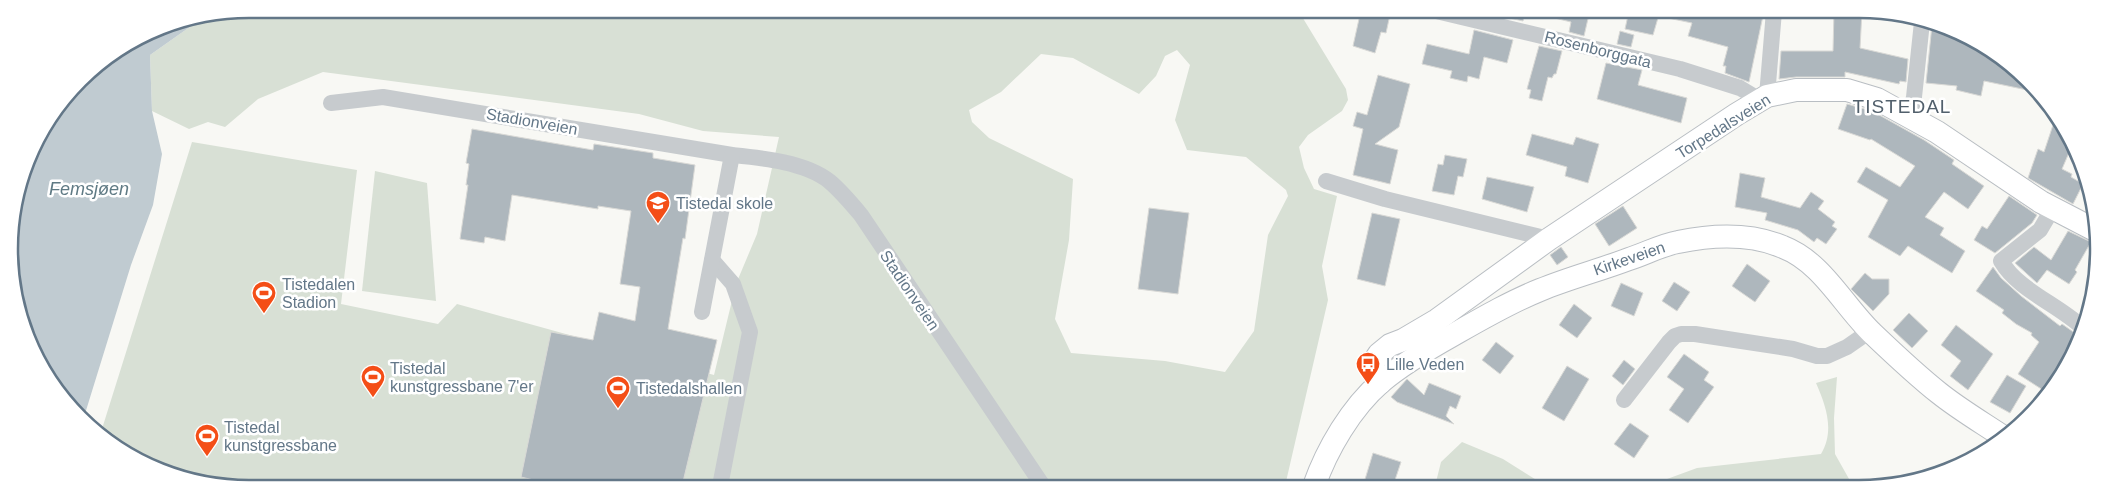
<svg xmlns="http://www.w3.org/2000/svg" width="2107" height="497" font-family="Helvetica,sans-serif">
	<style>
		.green { fill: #d8e0d5; fill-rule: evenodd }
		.water { fill: #c0cbd1 }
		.building { fill: #aeb7bd; stroke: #d9d9d6 }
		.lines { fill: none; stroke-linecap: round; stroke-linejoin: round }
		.secondary-casing { stroke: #b9bec3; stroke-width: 24 }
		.street { stroke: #c7cbce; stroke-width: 16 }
		.secondary { stroke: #fff; stroke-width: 22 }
		.labels { text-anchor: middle; stroke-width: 5; stroke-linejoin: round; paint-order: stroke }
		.street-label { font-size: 16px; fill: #637788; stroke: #fff }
		.poi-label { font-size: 16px; fill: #637788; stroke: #fff; text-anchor: start }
		.water-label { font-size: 18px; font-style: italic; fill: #5f7a84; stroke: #fff }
		.quarter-label { font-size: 19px; letter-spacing: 1px; fill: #52606c; stroke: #fff }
		.rim { fill: none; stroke: #637788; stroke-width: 2.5 }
	</style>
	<rect width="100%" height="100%" fill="#f8f8f4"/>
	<g class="green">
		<path d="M249 9 1301 10V15L1346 89 1348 100 1342 111 1308 135 1299 147 1304 168 1314 189 1337 196 1322 266 1328 300 1285 486H217L129 456 101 432 192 142 357 170 341 304 438 324 457 304 714 375 736 284 757 234 779 137 703 131 639 114 323 72 258 99 225 127 208 122 189 129 152 111 150 55 194 24V20ZM1177 50 1190 65 1175 120 1187 150 1246 157 1286 190 1288 196 1268 235 1254 331 1225 372 1165 361 1071 353 1055 319 1069 240 1073 179 989 138 972 122 969 110 1001 92 1041 54 1073 58 1139 94 1156 76 1165 56Z"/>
		<polygon points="375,171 427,183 436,301 362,291"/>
		<path d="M1837 377 1834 418 1835 454 1853 486H1648L1697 468 1821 454C1835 431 1826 406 1816 383Z"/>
		<polygon points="1462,442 1503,459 1546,486 1435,486 1441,462"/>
	</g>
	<polygon class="water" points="194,20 194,24 150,55 152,111 162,154 153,205 131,265 84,417 58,395 17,311 9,233 33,143 90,68 157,27"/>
	<g class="building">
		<polygon points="1361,10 1391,10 1386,33 1381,32 1375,53 1353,46"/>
		<polygon points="1483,10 1526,10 1523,21 1483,12"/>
		<polygon points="1546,10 1590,10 1584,36 1569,32 1571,22 1546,16"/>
		<polygon points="1629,11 1660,11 1653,35 1625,29"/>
		<polygon points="1663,11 1764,11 1749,82 1725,73 1726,66 1723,66 1728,47 1688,36 1692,23 1663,17"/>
		<polygon points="1834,11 1862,11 1860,48 1908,59 1906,82 1900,81 1899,84 1845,72 1845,77 1796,77 1779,79 1781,51 1833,51"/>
		<polygon points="1932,25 1979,41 2037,92 1984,81 1981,96 1956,90 1957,86 1926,83"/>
		<polygon points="1474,30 1513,40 1507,63 1484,57 1479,79 1468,76 1467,82 1450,78 1452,71 1422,64 1427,44 1469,54"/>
		<polygon points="1620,31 1634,35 1631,47 1617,44"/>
		<polygon points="1539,46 1562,51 1556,74 1554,74 1552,78 1548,77 1542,101 1529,98 1531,90 1527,89"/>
		<polygon points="1606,63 1642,70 1638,85 1687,98 1681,123 1597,99"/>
		<polygon points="1378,75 1410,84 1399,127 1375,144 1398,150 1390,184 1353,175 1363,129 1353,126 1357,112 1367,115"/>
		<polygon points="1847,104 1872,111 1924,140 1954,160 1952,164 1984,186 1968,209 1944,192 1925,217 1944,228 1940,235 1965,251 1952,273 1908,246 1900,256 1868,237 1888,200 1857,182 1866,167 1900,187 1915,166 1871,139 1870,140 1838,129"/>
		<polygon points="2056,116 2071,148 2062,169 2072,174 2071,177 2083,184 2073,204 2028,178 2038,149 2044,152"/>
		<polygon points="472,129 593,150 594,144 653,153 653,158 695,165 685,239 683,238 668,329 717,340 682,486 559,486 521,477 551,332 593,340 599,312 635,321 640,287 620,284 631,211 598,206 598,209 512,195 505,241 485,237 484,243 460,239 468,185 466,185 469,164 466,163"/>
		<polygon points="1532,134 1573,145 1576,137 1599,144 1588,183 1565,176 1567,167 1526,155"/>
		<polygon points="1445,155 1467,159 1463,177 1458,176 1454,195 1432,191 1438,164 1443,165"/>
		<polygon points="1740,173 1765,178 1761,197 1800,208 1811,192 1824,201 1818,209 1835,222 1832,226 1837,229 1826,244 1817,238 1814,242 1798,230 1765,220 1767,213 1735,207"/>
		<polygon points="1487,177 1534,187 1527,212 1482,199"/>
		<polygon points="2009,196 2037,215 2032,223 1995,253 1974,240 1982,226 1987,229"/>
		<polygon points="1623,206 1637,228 1609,246 1595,224"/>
		<polygon points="1149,208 1189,213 1178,294 1138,289"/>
		<polygon points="1372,213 1400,219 1385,286 1357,279"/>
		<polygon points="2068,231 2091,242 2075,270 2077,272 2069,284 2047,270 2037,283 2015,263 2034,247 2051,260"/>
		<polygon points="1561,247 1568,257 1557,265 1550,255"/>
		<polygon points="1747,264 1770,281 1755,302 1732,286"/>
		<polygon points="1993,267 2001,278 2021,296 2060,326 2062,324 2079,336 2076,346 2050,379 2054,381 2046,392 2018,374 2039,342 2031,335 2032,333 2016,324 2002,313 2004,310 1976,291"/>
		<polygon points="1865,273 1872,279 1889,279 1889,294 1873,311 1851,289"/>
		<polygon points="1674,282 1690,292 1677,311 1662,301"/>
		<polygon points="1621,283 1643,293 1634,316 1611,306"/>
		<polygon points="1574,304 1592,318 1577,338 1559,325"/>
		<polygon points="1909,313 1928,331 1912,348 1893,330"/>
		<polygon points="1956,325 1993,354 1968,390 1950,376 1961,361 1941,345"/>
		<polygon points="1496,342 1514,356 1500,374 1482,360"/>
		<polygon points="1684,354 1709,372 1704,380 1714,387 1688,423 1669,410 1684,389 1667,377"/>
		<polygon points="1624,360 1635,369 1623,385 1612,376"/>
		<polygon points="1567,366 1589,379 1564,421 1542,408"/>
		<polygon points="2007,375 2026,386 2010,413 1990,402"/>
		<polygon points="1407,379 1424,395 1429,383 1461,396 1456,409 1450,406 1446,416 1454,424 1397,402 1391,397"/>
		<polygon points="1630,423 1649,436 1634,458 1614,444"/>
		<polygon points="1373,453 1401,462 1393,486 1363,486"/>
	</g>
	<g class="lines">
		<defs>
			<g id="secondary">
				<polyline points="1380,383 1373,372 1373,363 1379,354 1390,345 1403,340 1437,320 1549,239 1737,114 1767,96 1796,90 1847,90 1877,99 1937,132 2041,202 2093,229"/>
				<path d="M1314 486C1327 449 1351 408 1381 382 1402 364 1428 349 1453 335 1481 319 1510 302 1540 290 1569 278 1600 270 1629 259 1645 254 1661 245 1678 242 1712 235 1750 233 1783 247 1822 262 1843 305 1872 333 1893 353 1915 374 1939 393 1959 409 1981 422 2002 436"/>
			</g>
		</defs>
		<use href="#secondary" class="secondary-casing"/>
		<g class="street">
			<polyline points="1432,10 1680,69 1740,88 1760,100"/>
			<polyline points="1767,96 1774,11"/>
			<path d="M331 103 383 97 732 155C762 158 805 162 829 181 841 191 851 203 861 215L1043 486"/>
			<polyline points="1910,115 1914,97 1922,22"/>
			<polyline points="1326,181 1385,199 1549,239"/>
			<path d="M2053 208 2040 230 2001 261C2018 290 2057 304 2082 327"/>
			<polyline points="712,260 733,284 750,332 720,486"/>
			<polyline points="702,312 732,155"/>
			<polyline points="1624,400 1669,342 1675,336 1681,334 1695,334 1793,349 1817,356 1827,356 1847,347 1870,331"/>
		</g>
		<use href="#secondary" class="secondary"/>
	</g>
	<defs>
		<symbol id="school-pin" viewBox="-11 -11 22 30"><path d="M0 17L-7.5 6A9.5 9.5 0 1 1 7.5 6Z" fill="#f44e17" stroke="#fff"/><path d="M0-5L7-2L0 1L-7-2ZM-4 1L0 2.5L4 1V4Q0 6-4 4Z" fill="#fff"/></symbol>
		<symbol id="stadium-pin" viewBox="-11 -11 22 30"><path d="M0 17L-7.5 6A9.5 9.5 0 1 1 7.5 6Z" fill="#f44e17" stroke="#fff"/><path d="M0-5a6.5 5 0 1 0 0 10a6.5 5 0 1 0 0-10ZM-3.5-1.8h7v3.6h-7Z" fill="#fff"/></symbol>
		<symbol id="bus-pin" viewBox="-11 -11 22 30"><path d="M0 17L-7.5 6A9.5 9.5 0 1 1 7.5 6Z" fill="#f44e17" stroke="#fff"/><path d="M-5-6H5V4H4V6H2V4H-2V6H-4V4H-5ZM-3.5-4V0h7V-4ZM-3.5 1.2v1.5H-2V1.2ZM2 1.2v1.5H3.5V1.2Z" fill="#fff"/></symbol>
	</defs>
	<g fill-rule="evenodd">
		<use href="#school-pin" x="644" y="189" width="28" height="38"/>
		<use href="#stadium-pin" x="250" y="279" width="28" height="38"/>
		<use href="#bus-pin" x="1354" y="350" width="28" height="38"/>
		<use href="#stadium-pin" x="359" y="363" width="28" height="38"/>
		<use href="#stadium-pin" x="604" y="374" width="28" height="38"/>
		<use href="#stadium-pin" x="193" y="422" width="28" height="38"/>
	</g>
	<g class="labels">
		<g class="street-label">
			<text transform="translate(1598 49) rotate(14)" y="6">Rosenborggata</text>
			<text transform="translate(532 121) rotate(10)" y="6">Stadionveien</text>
			<text transform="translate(1723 126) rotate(-32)" y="6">Torpedalsveien</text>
			<text transform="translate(1629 258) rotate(-19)" y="6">Kirkeveien</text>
			<text transform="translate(910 290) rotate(56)" y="6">Stadionveien</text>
		</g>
		<g class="poi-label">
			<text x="676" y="209">Tistedal skole</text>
			<text x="282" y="290">Tistedalen<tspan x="282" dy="18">Stadion</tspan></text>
			<text x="1386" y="370">Lille Veden</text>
			<text x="390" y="374">Tistedal<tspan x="390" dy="18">kunstgressbane 7'er</tspan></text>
			<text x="636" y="394">Tistedalshallen</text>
			<text x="224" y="433">Tistedal<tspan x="224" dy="18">kunstgressbane</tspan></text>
		</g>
		<g class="water-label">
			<text x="89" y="195">Femsjøen</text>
		</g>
		<g class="quarter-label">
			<text x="1902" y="113">TISTEDAL</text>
		</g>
	</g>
	<path d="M0 0H2107V497H0ZM249 18H1859A231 231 0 0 1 2090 249V249A231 231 0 0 1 1859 480H249A231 231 0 0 1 18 249V249A231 231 0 0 1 249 18Z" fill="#fff" fill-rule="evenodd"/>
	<path class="rim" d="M249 18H1859A231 231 0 0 1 2090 249V249A231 231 0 0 1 1859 480H249A231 231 0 0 1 18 249V249A231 231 0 0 1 249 18Z"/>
</svg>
